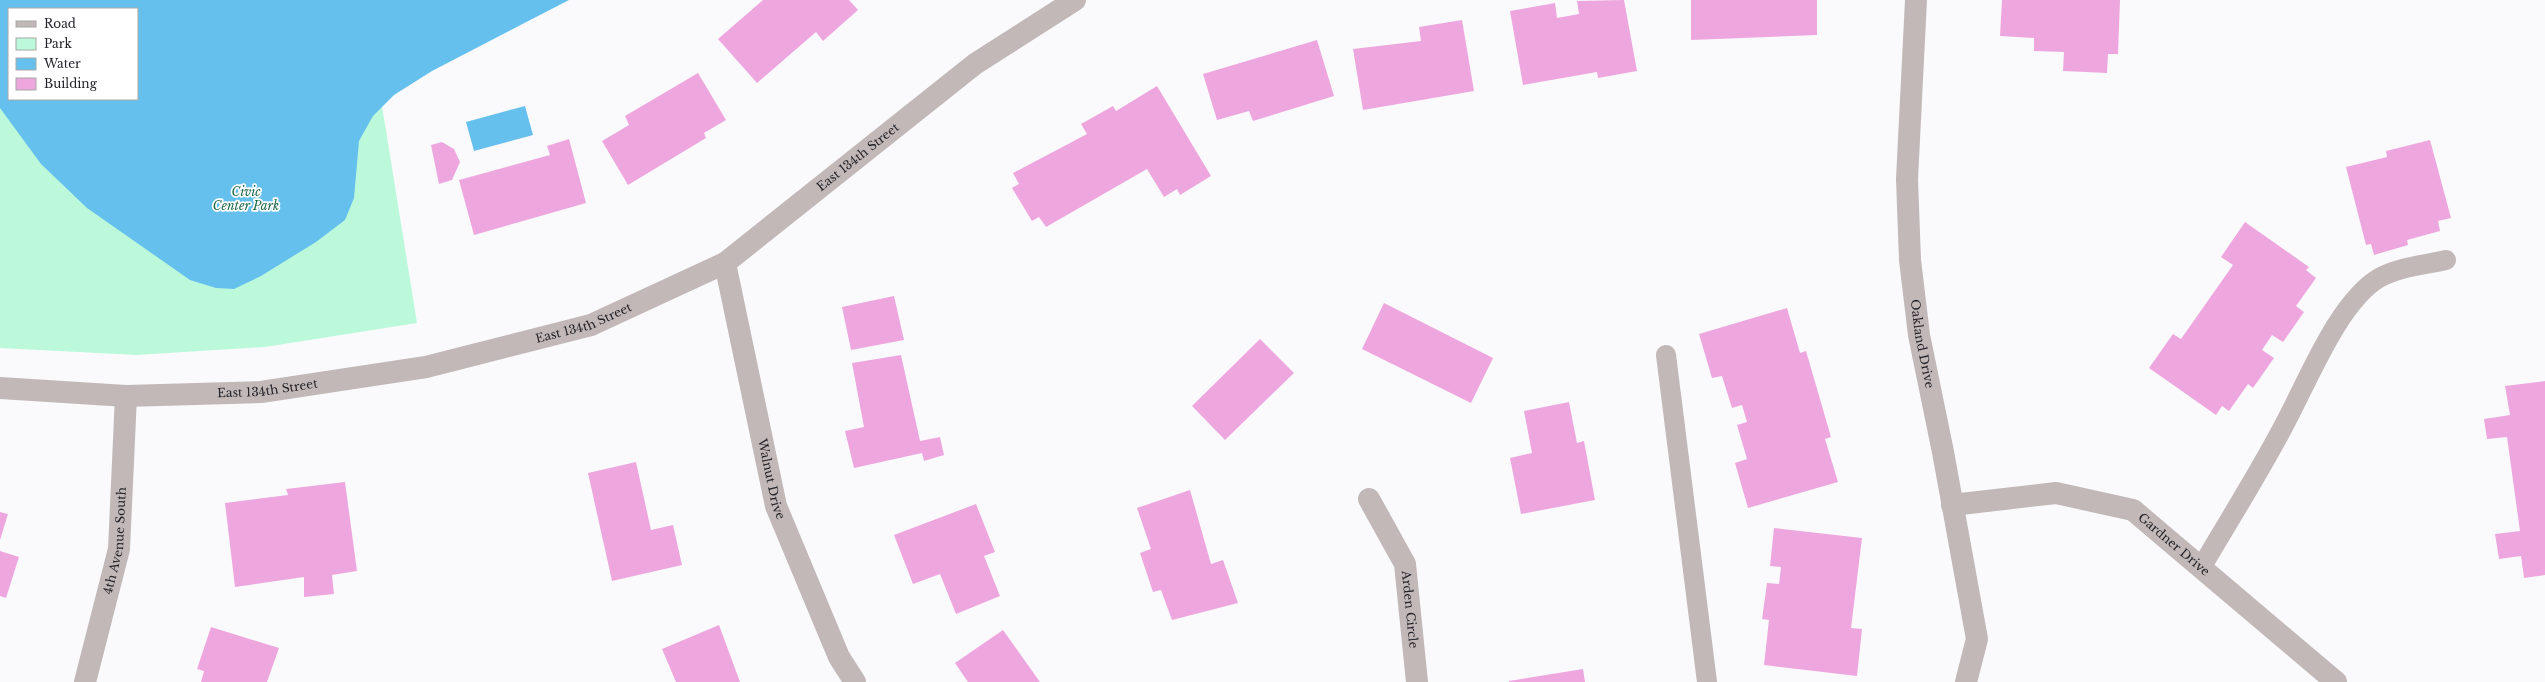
<svg xmlns="http://www.w3.org/2000/svg" width="2545" height="682" font-family="'Libre Baskerville',serif">
	<style>
		.green { fill: #bcf9db; fill-rule: evenodd }
		.water { fill: #65c0ee; fill-rule: evenodd }
		.building { fill: #eda7de }
		.lines { fill: none; stroke-linecap: round; stroke-linejoin: round }
		.service { stroke: #c2b8b7; stroke-width: 20 }
		.minor { stroke: #c2b8b7; stroke-width: 22 }
		.tertiary { stroke: #c2b8b7; stroke-width: 22 }
		.labels { text-anchor: middle; stroke-width: 3.5; stroke-linejoin: round; paint-order: stroke }
		.street-label { font-size: 12px; fill: #232229; stroke: #fff }
		.park-label { font-size: 12px; font-style: italic; fill: #1f664a; stroke: #fff }
	</style>
	<rect width="100%" height="100%" fill="#fafafd"/>
	<path class="green" d="M0 0H365L417 323 265 347 136 355 0 348ZM9 9H137V99H9Z"/>
	<g class="water">
		<path d="M0 0H569L432 71 394 95 373 116 359 141 354 198 345 220 316 242 261 276 234 289 216 288 190 280 87 208 41 164 0 108ZM9 9H137V99H9Z"/>
		<polygon points="525,106 533,135 474,151 466,122"/>
	</g>
	<g class="building">
		<polygon points="763,0 849,0 858,10 823,41 816,32 757,83 718,39"/>
		<polygon points="1624,0 1637,71 1598,78 1597,72 1523,85 1510,11 1555,3 1557,18 1579,14 1577,1"/>
		<polygon points="1691,0 1817,0 1817,35 1691,40"/>
		<polygon points="2002,0 2120,0 2118,54 2108,54 2107,73 2063,71 2064,52 2034,51 2034,38 2000,36"/>
		<polygon points="1462,20 1474,91 1363,110 1353,49 1421,41 1419,27"/>
		<polygon points="1317,40 1334,96 1253,121 1249,111 1217,120 1203,74"/>
		<polygon points="698,73 726,120 704,133 706,138 628,185 602,141 629,125 625,116"/>
		<polygon points="1157,86 1211,176 1180,195 1177,189 1164,197 1147,169 1046,227 1039,217 1032,221 1012,188 1019,184 1013,173 1087,134 1081,124 1113,106 1116,111"/>
		<polygon points="569,139 586,203 474,235 459,180 550,155 547,146"/>
		<polygon points="2430,140 2451,218 2438,221 2440,231 2407,240 2408,245 2374,255 2371,244 2366,245 2346,167 2387,157 2386,151"/>
		<polygon points="442,142 454,149 460,162 452,180 439,184 431,145"/>
		<polygon points="2245,222 2309,267 2306,270 2316,278 2296,306 2304,312 2283,342 2272,335 2262,350 2274,358 2253,388 2248,384 2229,411 2222,406 2216,415 2149,368 2173,334 2181,339 2233,265 2221,257"/>
		<polygon points="894,296 904,340 851,350 842,307"/>
		<polygon points="1384,303 1493,358 1471,403 1362,349"/>
		<polygon points="1787,308 1800,353 1806,351 1831,437 1825,439 1838,482 1748,508 1735,463 1747,459 1737,425 1747,422 1742,405 1732,408 1722,376 1712,378 1699,334"/>
		<polygon points="1260,339 1294,373 1225,440 1192,406"/>
		<polygon points="901,355 920,441 940,437 944,455 924,461 922,453 854,468 845,431 864,427 852,363"/>
		<polygon points="2545,381 2545,575 2524,578 2521,556 2499,559 2495,534 2520,531 2507,437 2487,439 2484,419 2510,415 2505,386"/>
		<polygon points="1569,402 1577,443 1584,441 1595,500 1521,514 1510,458 1532,453 1524,411"/>
		<polygon points="636,462 651,530 673,525 682,565 612,581 588,473"/>
		<polygon points="345,482 357,571 332,575 334,594 304,597 304,577 235,587 225,503 288,495 286,489"/>
		<polygon points="1190,490 1211,564 1223,560 1238,603 1172,620 1161,590 1153,592 1140,553 1151,549 1137,508"/>
		<polygon points="976,504 995,552 984,556 1000,596 956,614 940,574 913,584 894,535"/>
		<polygon points="0,512 8,514 0,540"/>
		<polygon points="1774,528 1862,538 1851,628 1862,629 1857,676 1764,665 1769,620 1762,619 1767,583 1779,584 1781,567 1770,566"/>
		<polygon points="0,551 19,557 6,598 0,596"/>
		<polygon points="719,625 740,682 676,682 662,649"/>
		<polygon points="211,627 279,648 267,682 201,682 204,671 197,669"/>
		<polygon points="1003,630 1040,682 968,682 955,663"/>
		<polygon points="1583,669 1585,682 1509,682 1509,681"/>
	</g>
	<g class="lines">
		<g class="service">
			<polyline points="1666,355 1707,682"/>
			<path d="M2201 568C2228 522 2257 476 2282 429 2306 386 2337 303 2379 278 2398 267 2425 265 2446 260"/>
		</g>
		<g class="minor">
			<path id="s1" d="M1916 0 1907 179 1910 260 1919 335 1943 452 1977 639 1966 682"/>
			<path id="s2" d="M725 263 776 506 839 657 855 682"/>
			<path id="s3" d="M1369 499 1405 564 1417 682"/>
			<path id="s4" d="M1952 505 2056 493 2133 510 2336 682"/>
			<path id="s5" d="M85 682 119 549 126 396"/>
		</g>
		<path class="tertiary" id="s6" d="M0 388 126 396 261 392 426 367 591 325 725 263 975 64 1075 0"/>
	</g>
	<g class="labels">
		<g class="street-label">
			<text dy="4" stroke="none"><textPath href="#s6" startOffset="916">East 134th Street</textPath></text>
			<text dy="4" stroke="none"><textPath href="#s6" startOffset="592">East 134th Street</textPath></text>
			<text dy="4" stroke="none"><textPath href="#s1" startOffset="345">Oakland Drive</textPath></text>
			<text dy="4" stroke="none"><textPath href="#s6" startOffset="268">East 134th Street</textPath></text>
			<text dy="4" stroke="none"><textPath href="#s2" startOffset="221">Walnut Drive</textPath></text>
			<text dy="4" stroke="none"><textPath href="#s5" startOffset="145">4th Avenue South</textPath></text>
			<text dy="4" stroke="none"><textPath href="#s4" startOffset="237">Gardner Drive</textPath></text>
			<text dy="4" stroke="none"><textPath href="#s3" startOffset="120">Arden Circle</textPath></text>
		</g>
		<g class="park-label">
			<text x="246" y="196">Civic<tspan x="246" dy="14">Center Park</tspan></text>
		</g>
	</g>
	<rect x="8" y="8" width="130" height="92" fill="#ffffff" stroke="#a7a7a9"/>
	<rect x="16" y="21" width="20" height="6" fill="#c2b8b7" stroke="#a7a7a9"/>
	<text x="44" y="28" font-size="12" fill="#232229">Road</text>
	<rect x="16" y="38" width="20" height="12" fill="#bcf9db" stroke="#a7a7a9"/>
	<text x="44" y="48" font-size="12" fill="#232229">Park</text>
	<rect x="16" y="58" width="20" height="12" fill="#65c0ee" stroke="#a7a7a9"/>
	<text x="44" y="68" font-size="12" fill="#232229">Water</text>
	<rect x="16" y="78" width="20" height="12" fill="#eda7de" stroke="#a7a7a9"/>
	<text x="44" y="88" font-size="12" fill="#232229">Building</text>
</svg>
